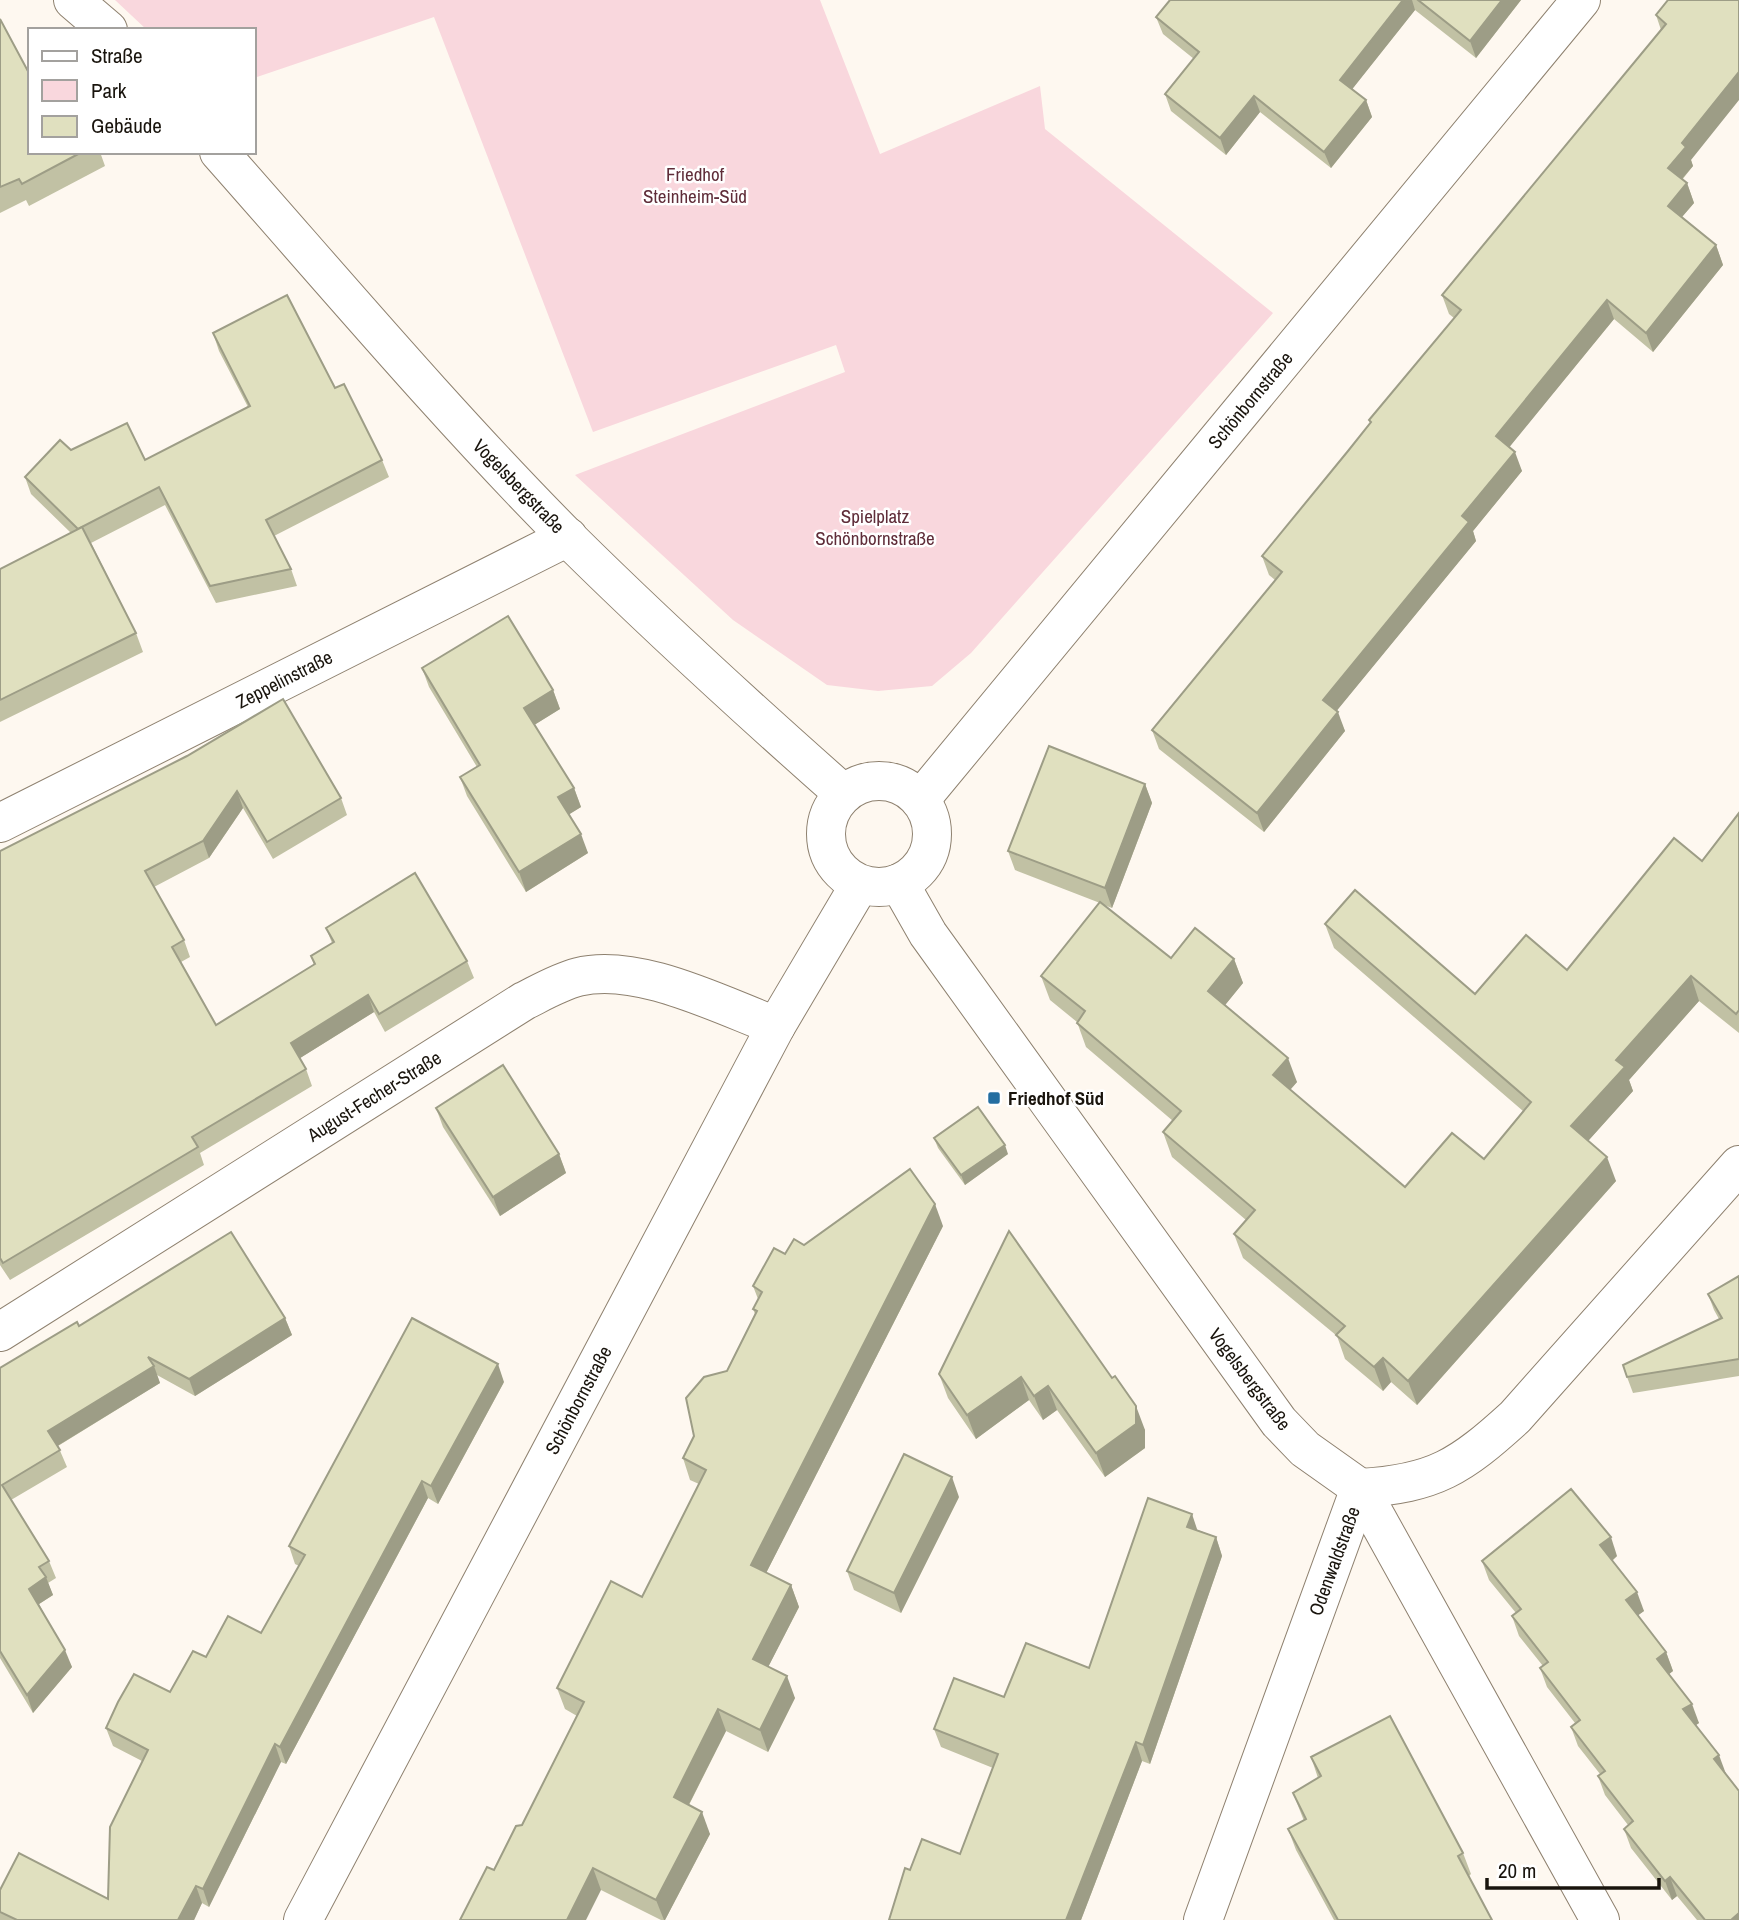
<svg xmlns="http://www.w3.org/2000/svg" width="1739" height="1920" font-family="'Archivo Narrow',sans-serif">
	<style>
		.green { fill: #f9d7dd }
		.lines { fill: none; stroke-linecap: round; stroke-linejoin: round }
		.street-casing { stroke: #8e816f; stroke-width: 40 }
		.street { stroke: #fff; stroke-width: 38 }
		.wall { fill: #c1c1a4 }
		.shaded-wall { fill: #9d9d86 }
		.building { fill: #e0e0bf; stroke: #9d9d86; stroke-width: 2 }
		.poi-dot { fill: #246ea1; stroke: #fff; stroke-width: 2.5 }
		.labels { text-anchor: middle; stroke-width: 5; stroke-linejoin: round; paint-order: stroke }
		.park-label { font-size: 19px; fill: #5f2d39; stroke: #fff }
		.street-label { font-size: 19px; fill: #19140d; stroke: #fff }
		.poi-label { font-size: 19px; font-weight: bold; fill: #19140d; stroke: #fff; text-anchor: start }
	</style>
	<rect width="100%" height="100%" fill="#fef8f0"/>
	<polygon class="green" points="115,0 820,0 880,154 1040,86 1045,129 1273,313 971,653 932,686 878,691 827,685 733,620 575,475 845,372 836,345 593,432 434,17 254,78 254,30 147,30"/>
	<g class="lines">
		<defs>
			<g id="street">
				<polyline points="73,0 108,30"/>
				<path d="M219 152C334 282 446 415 568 538 657 626 750 711 844 794"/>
				<circle cx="879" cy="834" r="53"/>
				<polyline points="920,800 1581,0"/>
				<polyline points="0,823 568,537"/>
				<polyline points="899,883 928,934 1279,1422 1305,1449 1360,1488 1600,1920"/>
				<path d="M0 1332 524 1001C542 992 559 982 578 977 637 962 720 1005 776 1026"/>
				<path d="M1360 1488C1435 1484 1461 1466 1515 1417L1739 1165"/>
				<polyline points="303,1920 776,1026 860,884"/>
				<polyline points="1203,1920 1360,1488"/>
			</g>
		</defs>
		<use href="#street" class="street-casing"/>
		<use href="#street" class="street"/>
	</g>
	<g class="wall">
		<polygon points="1170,0 1521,0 1476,58 1415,10 1352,89 1366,100 1372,117 1331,168 1260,112 1226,155 1171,111 1165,94 1194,59 1163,34 1156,17"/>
		<polygon points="1668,0 1691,160 1693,166 1682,180 1687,183 1694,203 1682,217 1716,245 1723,265 1653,352 1614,319 1509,447 1522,471 1473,531 1476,541 1336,711 1345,731 1264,832 1159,749 1152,730 1275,580 1269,575 1262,556 1348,451 1370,423 1369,420 1454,318 1449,314 1442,295 1661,30 1656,15"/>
		<polygon points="0,19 30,152 100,152 105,166 29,206 26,200 0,213"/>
		<polygon points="213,333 335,388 382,460 389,477 274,536 291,569 297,586 216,603 165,505 91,543 136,633 143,652 0,722 0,569 71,533 31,494 25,477 71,450 145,460 248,407 219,351"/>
		<polygon points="422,668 553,690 560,709 534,725 574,788 581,807 569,814 588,853 526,892 467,796 460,777 477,767 429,687"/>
		<polygon points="187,756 341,798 347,815 273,859 243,808 209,858 154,887 184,940 190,957 181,962 216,1025 314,965 311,956 332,943 326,928 467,961 474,978 385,1032 374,1012 300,1058 306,1069 312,1086 200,1153 204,1165 10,1280 0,1265 0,851"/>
		<polygon points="1145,784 1152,803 1112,908 1104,905 1171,958 1234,959 1243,983 1225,1005 1297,1082 1290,1090 1405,1187 1484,1159 1523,1111 1334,948 1325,924 1475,994 1567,970 1702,861 1739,813 1739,1033 1699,1001 1629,1080 1633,1091 1588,1141 1616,1181 1417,1405 1391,1382 1383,1391 1345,1359 1337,1336 1243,1258 1234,1234 1246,1220 1172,1157 1163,1132 1173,1121 1086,1047 1077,1022 1050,1000 1041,976 1100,903 1015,870 1008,851"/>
		<polygon points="436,1108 559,1154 566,1173 500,1216 443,1127"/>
		<polygon points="934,1138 1008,1154 965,1185 938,1148"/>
		<polygon points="943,1226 766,1573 791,1585 799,1607 768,1667 795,1698 768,1752 726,1731 689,1805 710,1834 665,1920 661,1920 601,1890 494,1870 522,1825 577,1716 565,1709 557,1688 642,1597 699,1484 690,1480 683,1458 755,1314 753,1309 758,1299 753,1286 785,1254 804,1245"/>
		<polygon points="1009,1231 1145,1430 1145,1448 1105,1477 1057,1410 1043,1420 1029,1400 976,1439 948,1398 939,1374"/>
		<polygon points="1739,1276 1739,1376 1633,1393 1627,1377 1719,1319 1714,1310 1708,1294"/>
		<polygon points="285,1318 292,1335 195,1396 157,1375 160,1383 58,1446 67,1467 11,1500 49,1561 56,1578 48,1583 53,1595 39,1604 72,1667 33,1713 0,1658 0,1368 79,1326"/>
		<polygon points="504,1382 438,1504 428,1498 286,1764 281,1762 209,1907 202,1903 194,1920 0,1920 0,1890 108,1899 142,1761 113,1746 106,1728 170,1692 206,1657 261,1633 299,1566 295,1564 289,1546"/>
		<polygon points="959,1497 901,1613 854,1590 847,1571"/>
		<polygon points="1198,1530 1216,1537 1222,1556 1150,1764 1142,1761 1081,1920 910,1870 960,1854 993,1768 941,1747 934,1729 1004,1697 1089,1668"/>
		<polygon points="1617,1556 1612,1561 1644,1611 1638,1615 1666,1652 1673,1671 1669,1674 1699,1723 1696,1725 1739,1920 1697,1920 1677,1896 1672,1900 1631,1848 1624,1829 1628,1825 1605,1795 1598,1776 1600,1774 1578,1746 1571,1727 1575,1723 1547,1687 1540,1668 1543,1666 1519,1636 1512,1616 1516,1613 1489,1580 1482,1561"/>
		<polygon points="1311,1757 1463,1853 1471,1874 1469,1876 1492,1920 1334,1920 1296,1850 1288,1829 1304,1821 1293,1793 1318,1778"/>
	</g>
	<g class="shaded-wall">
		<polygon points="1403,0 1412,0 1415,10 1346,97 1340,80"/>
		<polygon points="1502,0 1521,0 1476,58 1470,41"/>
		<polygon points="1739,72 1739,100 1691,160 1693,166 1675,187 1668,168 1682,143"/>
		<polygon points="1254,96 1260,112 1226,155 1220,138"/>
		<polygon points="1366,100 1372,117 1331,168 1324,152"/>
		<polygon points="1687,183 1694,203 1675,225 1668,206"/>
		<polygon points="1716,245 1723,265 1653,352 1646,333"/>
		<polygon points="1607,300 1614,319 1503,455 1496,436"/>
		<polygon points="1515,452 1522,471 1473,531 1476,541 1330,719 1323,700 1462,516"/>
		<polygon points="553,690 560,709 531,727 524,708"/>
		<polygon points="1338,712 1345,731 1264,832 1257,813"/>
		<polygon points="1145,784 1152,803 1112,908 1105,888"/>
		<polygon points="574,788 581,807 565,817 558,797"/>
		<polygon points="237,791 243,808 209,858 203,841"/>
		<polygon points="581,834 588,853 526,892 519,872"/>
		<polygon points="1234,959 1243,983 1217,1015 1208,991"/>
		<polygon points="1691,976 1699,1001 1629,1080 1633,1091 1580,1150 1571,1126 1616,1060"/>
		<polygon points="368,995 374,1012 297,1060 291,1043"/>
		<polygon points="1288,1058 1297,1082 1282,1099 1273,1075"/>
		<polygon points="1005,1145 1008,1154 965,1185 961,1175"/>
		<polygon points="559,1154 566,1173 500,1216 493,1197"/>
		<polygon points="1607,1157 1616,1181 1417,1405 1408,1381"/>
		<polygon points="935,1204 943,1226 759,1587 751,1565"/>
		<polygon points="285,1318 292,1335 195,1396 189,1379"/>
		<polygon points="1383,1358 1391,1382 1383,1391 1374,1367"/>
		<polygon points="498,1364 504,1382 438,1504 431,1486"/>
		<polygon points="154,1366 160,1383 54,1448 48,1431"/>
		<polygon points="1021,1377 1029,1400 976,1439 967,1415"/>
		<polygon points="1048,1386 1057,1410 1043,1420 1034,1396"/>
		<polygon points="1136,1406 1145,1430 1145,1448 1105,1477 1096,1453"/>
		<polygon points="952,1477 959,1497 901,1613 894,1593"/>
		<polygon points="422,1481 428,1498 286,1764 280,1747"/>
		<polygon points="1192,1514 1198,1532 1187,1527"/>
		<polygon points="1216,1537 1222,1556 1150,1764 1143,1745"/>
		<polygon points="1611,1537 1617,1556 1607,1565 1600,1545"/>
		<polygon points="46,1577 53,1595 36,1606 29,1589"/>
		<polygon points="791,1585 799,1607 761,1681 753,1659"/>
		<polygon points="1637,1592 1644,1611 1633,1619 1626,1600"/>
		<polygon points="65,1650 72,1667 33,1713 27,1695"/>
		<polygon points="1666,1652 1673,1671 1664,1678 1657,1659"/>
		<polygon points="787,1676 795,1698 768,1752 760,1730"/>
		<polygon points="1692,1704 1699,1723 1690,1729 1683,1709"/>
		<polygon points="718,1709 726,1731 682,1818 674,1797"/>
		<polygon points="1136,1742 1142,1761 1081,1920 1066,1920"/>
		<polygon points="275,1744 281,1762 209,1907 203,1889"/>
		<polygon points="1719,1755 1726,1774 1714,1759"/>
		<polygon points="702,1812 710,1834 665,1920 664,1920 656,1900"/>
		<polygon points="593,1868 601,1890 586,1920 567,1920"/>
		<polygon points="1670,1877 1677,1896 1672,1900 1665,1881"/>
		<polygon points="196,1886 202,1903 194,1920 178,1920"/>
		<polygon points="1739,1913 1739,1920 1731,1920"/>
	</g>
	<g class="building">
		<polygon points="1170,0 1403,0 1340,80 1366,100 1324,152 1254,96 1220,138 1165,94 1199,52 1156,17"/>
		<polygon points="1418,0 1502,0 1470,41"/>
		<polygon points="1668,0 1739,0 1739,72 1682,143 1686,147 1668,168 1687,183 1668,206 1716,245 1646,333 1607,300 1496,436 1515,452 1462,516 1469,522 1323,700 1338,712 1257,813 1152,730 1282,572 1262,556 1348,451 1371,422 1369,420 1461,310 1442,295 1666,24 1656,15"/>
		<polygon points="0,19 30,75 30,152 82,152 22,184 19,179 0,187"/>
		<polygon points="287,295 335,388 344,384 382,460 266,520 291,569 210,586 159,487 78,529 25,477 60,440 71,450 127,423 145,460 250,406 213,333"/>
		<polygon points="82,527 136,633 0,700 0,569"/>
		<polygon points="508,616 553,690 524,708 574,788 558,797 581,834 519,872 460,777 480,765 422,668"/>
		<polygon points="283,699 341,798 267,842 237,791 203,841 145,871 184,940 172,947 216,1025 315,964 311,956 334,942 326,928 415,873 467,961 379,1014 368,995 291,1043 306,1069 192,1137 198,1147 3,1263 0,1258 0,851 187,756"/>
		<polygon points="1049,746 1145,784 1105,888 1008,851"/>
		<polygon points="1739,813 1739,1010 1736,1014 1691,976 1616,1060 1625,1067 1571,1126 1607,1157 1408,1381 1383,1358 1374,1367 1336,1335 1345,1326 1234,1234 1255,1210 1163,1132 1181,1111 1077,1023 1085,1011 1041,976 1100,902 1171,958 1195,928 1234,959 1208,991 1288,1058 1273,1075 1405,1187 1452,1133 1484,1159 1531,1102 1325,924 1355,890 1475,994 1526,935 1567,970 1674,838 1702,861"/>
		<polygon points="503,1065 559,1154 493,1197 436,1108"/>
		<polygon points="978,1107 1005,1145 961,1175 934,1138"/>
		<polygon points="910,1169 935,1204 751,1565 791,1585 753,1659 787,1676 760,1730 718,1709 674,1797 702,1812 656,1900 593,1868 567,1920 460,1920 487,1867 494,1870 516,1826 522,1825 584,1702 557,1688 611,1581 642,1597 706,1470 683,1458 694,1436 686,1398 704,1377 727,1371 757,1311 753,1309 762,1292 753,1286 774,1248 785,1254 794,1239 804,1245"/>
		<polygon points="1009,1231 1112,1378 1115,1376 1136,1406 1136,1424 1096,1453 1048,1386 1034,1396 1021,1377 967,1415 939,1374"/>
		<polygon points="231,1232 285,1318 189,1379 148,1357 154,1366 48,1431 60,1450 2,1485 49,1561 39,1567 46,1577 29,1589 65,1650 27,1695 0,1651 0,1368 77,1322 79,1326"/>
		<polygon points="1739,1276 1739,1359 1627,1377 1623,1365 1722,1318 1708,1294"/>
		<polygon points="412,1318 498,1364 431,1486 422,1481 280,1747 275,1744 203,1889 196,1886 178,1920 17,1920 0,1912 0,1890 19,1853 108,1899 110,1827 148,1750 106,1728 118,1702 134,1674 170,1692 193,1651 206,1657 228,1616 261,1633 305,1555 289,1546"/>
		<polygon points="904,1454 952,1477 894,1593 847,1571"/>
		<polygon points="1571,1489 1611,1537 1600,1545 1637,1592 1626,1600 1666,1652 1657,1659 1692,1704 1683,1709 1719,1755 1714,1759 1739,1791 1739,1913 1731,1920 1705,1920 1670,1877 1665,1881 1624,1829 1633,1821 1598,1776 1605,1771 1571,1727 1580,1720 1540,1668 1548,1662 1512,1616 1521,1609 1482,1561"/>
		<polygon points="1148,1498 1192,1514 1187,1527 1216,1537 1143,1745 1136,1742 1066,1920 889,1920 905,1868 910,1870 922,1839 960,1854 998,1754 934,1729 954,1678 1004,1697 1026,1643 1089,1668"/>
		<polygon points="1390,1716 1463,1853 1458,1856 1492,1920 1338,1920 1288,1829 1306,1819 1293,1793 1321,1776 1311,1757"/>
	</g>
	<rect class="poi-dot" x="987" y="1091" width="14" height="14" rx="3.5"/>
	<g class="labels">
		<g class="park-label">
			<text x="695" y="181">Friedhof<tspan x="695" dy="22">Steinheim-Süd</tspan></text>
			<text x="875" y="523">Spielplatz<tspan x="875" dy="22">Schönbornstraße</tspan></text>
		</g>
		<g class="street-label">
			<text transform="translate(1250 400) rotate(-50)" y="7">Schönbornstraße</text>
			<text transform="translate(519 486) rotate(46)" y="7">Vogelsbergstraße</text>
			<text transform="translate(284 679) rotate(-27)" y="7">Zeppelinstraße</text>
			<text transform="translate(374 1096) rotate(-32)" y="7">August-Fecher-Straße</text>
			<text transform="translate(1250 1379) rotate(53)" y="7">Vogelsbergstraße</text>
			<text transform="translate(578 1400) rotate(-62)" y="7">Schönbornstraße</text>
			<text transform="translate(1334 1561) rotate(-70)" y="7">Odenwaldstraße</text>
		</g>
		<g class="poi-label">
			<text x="1008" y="1105">Friedhof Süd</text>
		</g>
	</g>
	<rect x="28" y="28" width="228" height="126" fill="#ffffff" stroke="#a3a19e" stroke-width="2"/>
	<rect x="42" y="51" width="35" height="10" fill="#ffffff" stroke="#a3a19e" stroke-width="2"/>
	<text x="91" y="63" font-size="21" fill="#19140d">Straße</text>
	<rect x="42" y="80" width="35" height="21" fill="#f9d7dd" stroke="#a3a19e" stroke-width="2"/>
	<text x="91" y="98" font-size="21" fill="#19140d">Park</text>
	<rect x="42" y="116" width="35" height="21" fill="#e0e0bf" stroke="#a3a19e" stroke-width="2"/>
	<text x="91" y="133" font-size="21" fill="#19140d">Gebäude</text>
	<path d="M1487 1878v10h172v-10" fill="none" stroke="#19140d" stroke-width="3.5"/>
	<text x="1498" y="1878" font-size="21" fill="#19140d" stroke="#ffffff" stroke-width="5" paint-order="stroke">20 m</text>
</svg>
